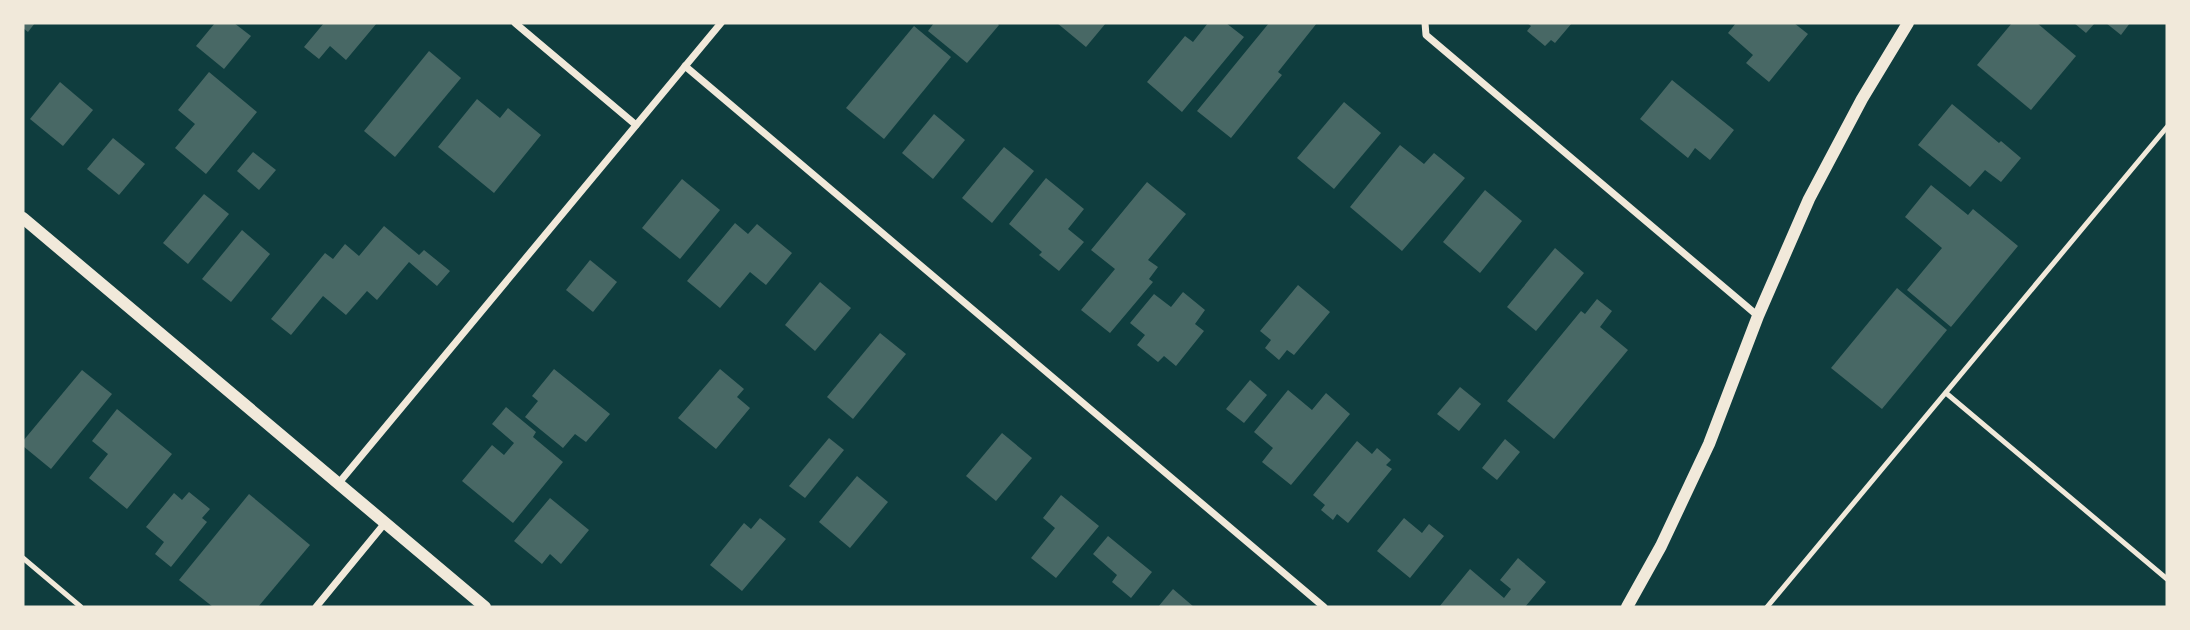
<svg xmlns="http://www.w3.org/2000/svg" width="2190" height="630" font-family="'Varela Round',sans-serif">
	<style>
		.building { fill: #486865 }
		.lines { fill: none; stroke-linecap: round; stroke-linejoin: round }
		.service { stroke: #f1e9da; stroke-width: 5 }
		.minor { stroke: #f1e9da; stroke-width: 7 }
		.tertiary { stroke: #f1e9da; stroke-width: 12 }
	</style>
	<rect width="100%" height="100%" fill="#0f3d3e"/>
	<g class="building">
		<polygon points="23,23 35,23 28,32 23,28"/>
		<polygon points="215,23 234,23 251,36 224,69 196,46"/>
		<polygon points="324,23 377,23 346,60 330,46 319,59 304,47"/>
		<polygon points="934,23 997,23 999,25 967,63 928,31"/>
		<polygon points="1057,23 1106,23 1086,47"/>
		<polygon points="1208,23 1226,23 1244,37 1182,112 1147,82 1185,36 1193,42"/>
		<polygon points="1269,23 1317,23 1278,72 1282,75 1231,138 1197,111"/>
		<polygon points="1527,23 1572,23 1555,43 1551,40 1545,46 1527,31 1531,26"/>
		<polygon points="1736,23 1794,23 1808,34 1769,82 1746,63 1753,55 1728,33"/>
		<polygon points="2012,23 2037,23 2076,56 2031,110 1977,65"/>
		<polygon points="2074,23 2095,23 2086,33"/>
		<polygon points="2106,23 2130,23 2121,35"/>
		<polygon points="914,26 951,57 884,139 846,108"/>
		<polygon points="429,51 461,78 395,157 364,131"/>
		<polygon points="209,72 257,112 206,174 175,148 195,124 178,110"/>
		<polygon points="1672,80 1734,130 1710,160 1695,148 1688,158 1640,119"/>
		<polygon points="60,82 93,110 63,146 30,119"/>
		<polygon points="477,99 500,118 508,108 541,135 494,193 438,147"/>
		<polygon points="1344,102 1381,133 1334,189 1297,158"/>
		<polygon points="1952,104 1999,143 2001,141 2021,158 2001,182 1985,170 1970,187 1918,145"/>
		<polygon points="934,114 965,140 933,179 902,153"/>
		<polygon points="113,138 145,164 119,195 87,169"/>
		<polygon points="1400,145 1424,164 1434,153 1465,178 1402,251 1350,207"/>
		<polygon points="1004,147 1034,171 992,223 962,198"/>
		<polygon points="253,152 276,170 259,190 237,171"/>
		<polygon points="1046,178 1084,209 1068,229 1084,242 1059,271 1039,255 1042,252 1009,224"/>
		<polygon points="682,179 720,210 680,259 642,228"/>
		<polygon points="1147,182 1186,214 1148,260 1158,267 1149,279 1153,282 1110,333 1081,310 1115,269 1091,250"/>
		<polygon points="1931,185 1968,215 1973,209 2018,246 1951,327 1907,290 1942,248 1905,217"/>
		<polygon points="1485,190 1522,221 1480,273 1443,242"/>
		<polygon points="204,194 229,214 188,264 163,243"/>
		<polygon points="735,223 748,234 757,224 792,253 766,285 750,272 720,308 687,281"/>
		<polygon points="384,226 419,255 424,250 450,271 437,286 409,262 377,300 367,291 346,315 323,296 291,335 271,319 325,253 333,259 345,244 359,256"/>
		<polygon points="242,230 270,254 231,302 202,279"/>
		<polygon points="1555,248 1584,273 1536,331 1507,307"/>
		<polygon points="590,260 617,282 593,312 566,290"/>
		<polygon points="820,282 851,308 815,351 785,325"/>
		<polygon points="1298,285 1330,312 1294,355 1287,350 1279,360 1265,348 1271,340 1260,331"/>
		<polygon points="1897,288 1947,330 1882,409 1831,368"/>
		<polygon points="1183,292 1205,310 1195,324 1204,331 1176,366 1164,356 1158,362 1137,345 1145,335 1130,323 1154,294 1171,307"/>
		<polygon points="1597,299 1612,311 1600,327 1628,350 1554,439 1507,401 1581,311 1585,314"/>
		<polygon points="880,333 906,354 853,419 827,397"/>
		<polygon points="554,369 610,414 586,442 575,434 563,448 525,417 538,401 532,396"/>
		<polygon points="720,369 744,389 737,397 750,408 716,449 678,418"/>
		<polygon points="82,370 112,394 51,469 23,446 23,441"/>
		<polygon points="1250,380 1267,395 1244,423 1226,409"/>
		<polygon points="1460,387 1481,404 1459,431 1437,414"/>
		<polygon points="1288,390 1312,410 1326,393 1350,414 1291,485 1262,462 1273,448 1254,432"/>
		<polygon points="506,407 536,432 533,437 563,462 513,523 462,481 492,445 504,455 514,443 492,424"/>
		<polygon points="117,409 172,454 127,509 89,478 108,454 92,441"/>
		<polygon points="1002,433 1032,458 996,501 966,476"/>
		<polygon points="829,438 844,450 805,498 789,486"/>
		<polygon points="1505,439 1520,452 1497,480 1482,468"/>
		<polygon points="1357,441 1372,454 1377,448 1391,460 1386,465 1392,469 1348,523 1337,514 1333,520 1321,510 1325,505 1313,495"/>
		<polygon points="857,476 888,502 850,548 819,522"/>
		<polygon points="189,492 210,509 202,518 207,522 171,567 155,554 164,542 146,527 174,493 182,500"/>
		<polygon points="249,494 310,545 258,607 213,607 179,580"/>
		<polygon points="1061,495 1099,526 1056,578 1031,558 1055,528 1043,518"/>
		<polygon points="550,498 589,530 561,564 550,554 542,564 514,541"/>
		<polygon points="760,518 786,539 742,591 710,565 744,523 751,529"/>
		<polygon points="1404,518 1422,533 1429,524 1444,536 1410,578 1377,551"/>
		<polygon points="1108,536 1152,572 1131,598 1112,582 1117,575 1093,554"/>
		<polygon points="1518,558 1546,582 1525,607 1439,607 1470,569 1504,598 1511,589 1500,580"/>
		<polygon points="1173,589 1194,607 1158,607"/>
	</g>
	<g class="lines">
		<g class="service">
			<polyline points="1946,393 2167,579"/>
			<polyline points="23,558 81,607"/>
			<polyline points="1767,607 2167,127"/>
		</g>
		<g class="minor">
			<polyline points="515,23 636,125"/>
			<polyline points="1425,23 1426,35 1758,316"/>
			<polyline points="685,66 1324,607"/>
			<polyline points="338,484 721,23"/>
			<polyline points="316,607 385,523"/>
		</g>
		<g class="tertiary">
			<polyline points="23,218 485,607"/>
			<polyline points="1627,607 1661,546 1709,444 1758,316 1809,199 1862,99 1908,23"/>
		</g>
	</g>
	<rect width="2190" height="630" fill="none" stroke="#f1e9da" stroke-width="49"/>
</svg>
